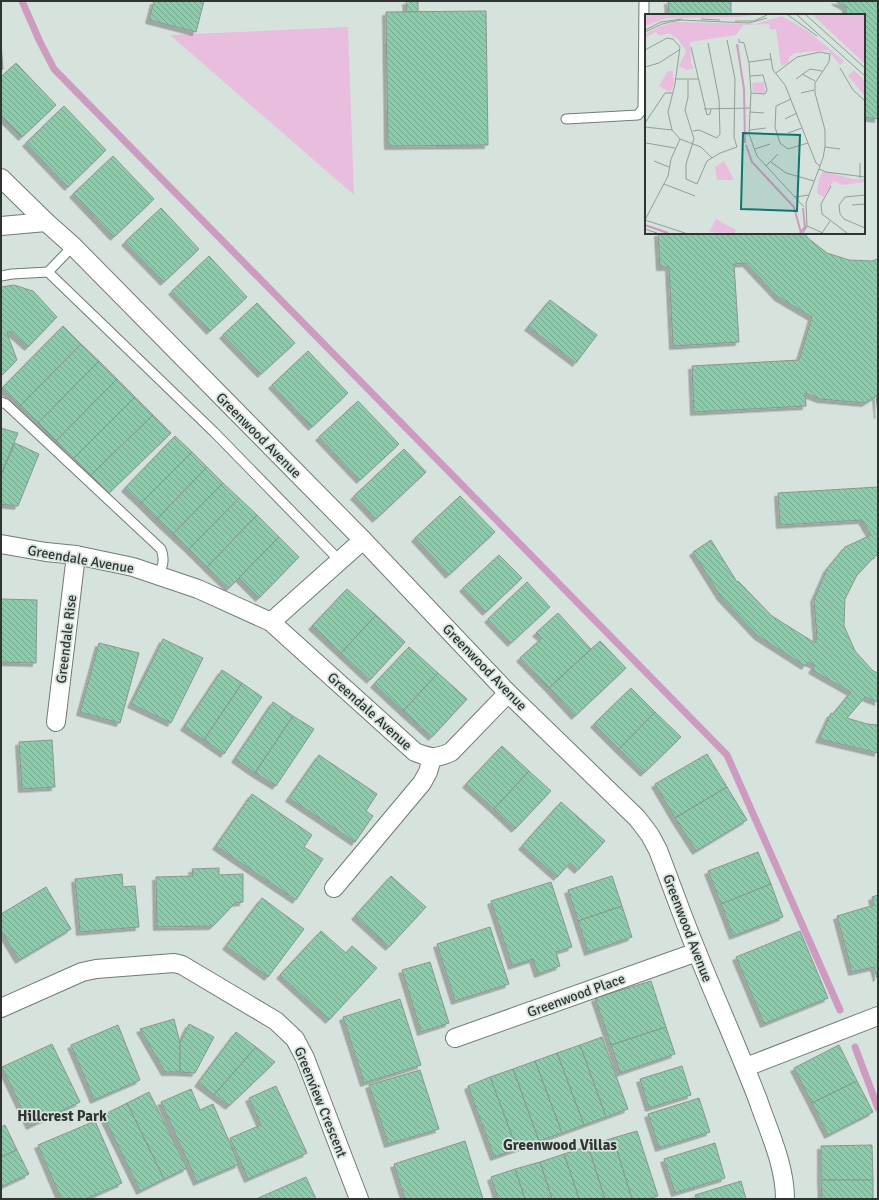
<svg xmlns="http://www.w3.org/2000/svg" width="879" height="1200" font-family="Signika,sans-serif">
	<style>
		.park { fill: #e9bddd }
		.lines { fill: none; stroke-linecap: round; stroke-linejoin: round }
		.stream { stroke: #ce9bc0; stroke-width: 7 }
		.building { fill: url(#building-back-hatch); stroke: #8a9790; filter: url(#shadow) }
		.lane-casing { stroke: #707c75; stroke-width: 11 }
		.street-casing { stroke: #707c75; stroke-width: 20 }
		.lane { stroke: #fff; stroke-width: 9 }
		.street { stroke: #fff; stroke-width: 18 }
		.labels { text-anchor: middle; stroke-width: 3.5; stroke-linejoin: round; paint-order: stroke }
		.street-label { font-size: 14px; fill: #303532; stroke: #d6e3dc }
		.neighbourhood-label { font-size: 15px; font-weight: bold; fill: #303532; stroke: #d6e3dc }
		.inset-river { fill: none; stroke: #ce9bc0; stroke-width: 2 }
		.inset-road { fill: none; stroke: #949d98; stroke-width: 1 }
		.view { fill: #0f766e; fill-opacity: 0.15; stroke: #0f766e; stroke-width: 2 }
		.inset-edge { fill: none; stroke: #303532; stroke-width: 2 }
	</style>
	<defs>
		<pattern id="building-back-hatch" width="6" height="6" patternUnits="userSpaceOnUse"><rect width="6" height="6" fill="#8ccbac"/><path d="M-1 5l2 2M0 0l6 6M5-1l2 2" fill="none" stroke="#73a68d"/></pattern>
		<filter id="shadow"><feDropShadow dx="-3.5" dy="3.5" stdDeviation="0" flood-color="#0004"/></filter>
	</defs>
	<rect width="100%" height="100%" fill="#d6e3dc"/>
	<polygon class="park" points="348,27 354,195 170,35"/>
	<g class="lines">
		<g class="stream">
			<polyline points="22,1 40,42 54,69 727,755 840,1010"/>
			<polyline points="855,1047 878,1108"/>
		</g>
	</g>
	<g class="building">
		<polygon points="154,1 204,1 196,32 149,20"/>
		<polygon points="406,1 418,1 418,12 407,12"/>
		<polygon points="668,1 731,1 731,15 669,15"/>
		<polygon points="835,1 878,1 878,119 864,117 864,15 846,15 846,7"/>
		<polygon points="486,11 488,145 388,146 386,12"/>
		<polygon points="1,42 3,69 1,70"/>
		<polygon points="16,63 56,105 22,137 1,116 1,77"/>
		<polygon points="64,106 106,150 68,187 26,143"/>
		<polygon points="113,156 154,199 114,237 73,194"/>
		<polygon points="161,208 199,249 164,282 125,242"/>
		<polygon points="658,233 804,233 809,239 827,253 849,260 872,261 878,259 878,395 865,403 820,399 805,393 806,406 694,412 692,366 799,360 812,317 778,297 746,263 734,264 739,342 673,346 669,267 660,267"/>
		<polygon points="209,256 247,297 210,331 172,291"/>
		<polygon points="14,285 33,291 57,317 28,347 10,331 7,333 17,360 1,376 1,287"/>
		<polygon points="550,300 597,335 576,363 528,327"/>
		<polygon points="257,303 295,343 261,374 223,335"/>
		<polygon points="63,326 81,344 20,406 2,388"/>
		<polygon points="81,344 99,361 38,423 20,406"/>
		<polygon points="308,351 348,393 312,427 272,385"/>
		<polygon points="99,361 117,379 56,441 38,423"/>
		<polygon points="117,379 135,397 74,458 56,441"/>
		<polygon points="876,395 878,395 878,415"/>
		<polygon points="135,397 153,415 91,475 74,458"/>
		<polygon points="358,401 399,444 360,480 319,437"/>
		<polygon points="153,415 171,433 109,493 91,475"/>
		<polygon points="1,428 18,433 1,475"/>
		<polygon points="175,436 192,452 141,503 125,488"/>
		<polygon points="15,443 39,454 18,506 1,504 1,475"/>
		<polygon points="404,449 426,472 376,519 354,496"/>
		<polygon points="192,452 207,467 157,519 141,503"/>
		<polygon points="207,467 223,483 173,534 157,519"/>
		<polygon points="223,483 239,498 189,549 173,534"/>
		<polygon points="878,487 878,555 875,556 857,575 845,599 844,626 855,651 873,671 878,673 878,702 865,697 847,718 867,724 878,725 878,753 819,739 831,713 833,714 851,692 812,670 815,665 808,662 805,666 758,636 721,597 693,552 711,540 737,582 738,581 772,616 815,643 817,639 814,599 827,569 845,547 871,535 862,520 780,525 778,493"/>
		<polygon points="460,496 495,532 449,575 415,538"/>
		<polygon points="239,498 257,515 207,567 189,549"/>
		<polygon points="257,515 279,537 229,588 207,567"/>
		<polygon points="279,537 299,557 259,598 239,578"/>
		<polygon points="499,555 522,578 486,612 463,588"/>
		<polygon points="527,582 550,607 511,643 488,619"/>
		<polygon points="347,589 376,615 341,653 312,626"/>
		<polygon points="1,599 37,600 36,663 1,662"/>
		<polygon points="558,613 591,649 549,688 520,658 542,638 536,633"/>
		<polygon points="376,615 405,642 370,680 341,653"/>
		<polygon points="163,639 203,658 171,723 131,704"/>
		<polygon points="600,641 626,668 575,716 549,688"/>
		<polygon points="99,643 139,653 120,723 80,712"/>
		<polygon points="409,647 438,673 403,711 374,684"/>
		<polygon points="222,670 242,683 204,740 184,727"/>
		<polygon points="438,673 467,699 432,737 403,711"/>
		<polygon points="242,683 262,697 224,754 204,740"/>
		<polygon points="631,688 655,712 619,749 594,724"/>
		<polygon points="273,702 293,716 255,773 235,759"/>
		<polygon points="655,712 681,737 644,773 619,749"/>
		<polygon points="293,716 314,729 276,786 255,773"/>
		<polygon points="52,740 55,787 22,789 19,742"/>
		<polygon points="502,746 529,771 494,809 466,784"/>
		<polygon points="707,754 727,787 675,818 655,784"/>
		<polygon points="319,755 377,794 366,811 373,816 355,842 289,798"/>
		<polygon points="529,771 551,791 515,829 494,809"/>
		<polygon points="727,787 747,820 696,851 675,818"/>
		<polygon points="252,794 312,835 304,847 323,859 296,900 216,846"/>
		<polygon points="561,802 605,841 578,870 570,863 557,877 522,846"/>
		<polygon points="758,852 771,884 721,904 708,871"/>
		<polygon points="219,868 219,875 243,874 243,902 235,903 213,926 157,927 156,877 193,876 192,869"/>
		<polygon points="122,874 123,887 135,886 139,927 80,932 75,879"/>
		<polygon points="391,876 426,907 389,947 355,916"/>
		<polygon points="612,876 622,906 578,921 568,890"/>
		<polygon points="551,882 572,947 556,952 560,966 538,974 533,959 512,966 491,901"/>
		<polygon points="771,884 783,917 733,936 721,904"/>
		<polygon points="46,887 71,929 19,960 1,930 1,914"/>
		<polygon points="878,895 878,977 877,978 874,967 852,972 837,916 874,905 872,897"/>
		<polygon points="262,898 304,929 268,977 226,946"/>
		<polygon points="622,906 632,937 588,952 578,921"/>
		<polygon points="490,927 509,984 455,1001 437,944"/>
		<polygon points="321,931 346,953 352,946 377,968 329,1020 280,975"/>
		<polygon points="800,931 828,998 764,1024 736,957"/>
		<polygon points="430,962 449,1023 421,1032 402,970"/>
		<polygon points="651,981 666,1027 611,1045 595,998"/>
		<polygon points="400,999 421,1065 364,1083 343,1017"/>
		<polygon points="174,1019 180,1043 180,1072 165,1072 140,1029"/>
		<polygon points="189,1024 214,1037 195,1073 180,1072 180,1043"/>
		<polygon points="118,1025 140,1080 94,1100 71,1045"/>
		<polygon points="666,1027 675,1054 620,1073 611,1045"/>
		<polygon points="236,1032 256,1047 214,1095 198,1083"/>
		<polygon points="602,1037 628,1109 606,1117 580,1045"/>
		<polygon points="52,1044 80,1102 30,1126 2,1067"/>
		<polygon points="580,1045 606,1117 584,1125 557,1053"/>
		<polygon points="839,1045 857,1081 812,1103 794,1068"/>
		<polygon points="256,1047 275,1062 229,1106 214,1095"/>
		<polygon points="557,1053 584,1125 562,1133 535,1061"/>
		<polygon points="535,1061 562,1133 539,1141 513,1069"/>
		<polygon points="682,1066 691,1095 649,1108 640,1079"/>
		<polygon points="513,1069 539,1141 517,1149 490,1077"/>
		<polygon points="420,1070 439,1129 388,1144 369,1085"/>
		<polygon points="490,1077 517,1149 494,1157 468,1086"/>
		<polygon points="857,1081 873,1112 828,1135 812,1103"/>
		<polygon points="276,1086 307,1153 248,1179 230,1138 261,1125 249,1098"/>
		<polygon points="191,1089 200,1110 213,1104 239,1164 197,1182 161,1102"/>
		<polygon points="149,1092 187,1168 164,1179 127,1103"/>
		<polygon points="699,1098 710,1132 659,1148 648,1114"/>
		<polygon points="127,1103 164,1179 140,1191 103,1115"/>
		<polygon points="95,1121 122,1183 86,1199 61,1199 38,1145"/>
		<polygon points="5,1125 17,1150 1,1157 1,1127"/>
		<polygon points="637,1131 658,1196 648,1199 632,1199 613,1138"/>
		<polygon points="613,1138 632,1199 605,1199 588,1146"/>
		<polygon points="465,1141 483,1199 405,1199 394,1164"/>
		<polygon points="715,1143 725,1178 675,1193 664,1159"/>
		<polygon points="872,1145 873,1180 821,1180 821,1146"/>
		<polygon points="588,1146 605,1199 579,1199 564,1154"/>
		<polygon points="17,1150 29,1174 1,1187 1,1157"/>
		<polygon points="564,1154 579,1199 552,1199 540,1162"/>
		<polygon points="540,1162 552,1199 525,1199 515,1169"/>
		<polygon points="515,1169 525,1199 498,1199 491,1177"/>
		<polygon points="306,1177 316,1199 256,1199"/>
		<polygon points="821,1180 873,1180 873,1199 822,1199"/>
		<polygon points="741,1181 746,1199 697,1199 695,1195"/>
	</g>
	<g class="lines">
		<defs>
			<g id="lane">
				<polyline points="566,119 638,115 641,111 643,108 644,1"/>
				<polyline points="48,272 214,432 340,561"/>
				<polyline points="1,276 12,274 48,272 73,246"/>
				<path d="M1 402 6 404 161 549C165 559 163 566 158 576"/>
			</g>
			<g id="street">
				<path d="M1 178 46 222 73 246 363 540 508 693 637 818 650 835 658 850C671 884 683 918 697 952 717 1002 739 1050 758 1100 769 1132 785 1165 785 1199"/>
				<polyline points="1,226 46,222"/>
				<path d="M1 544 46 552 76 555 133 567 198 589 271 622 415 752C430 758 436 759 451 752L508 693"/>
				<polyline points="271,622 363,540"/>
				<polyline points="56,722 76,555"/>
				<polyline points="334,888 422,783 428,772 432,758"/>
				<polyline points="1,1008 82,972 96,969 174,963 182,965 276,1021 295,1039 305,1058 359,1199"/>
				<polyline points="455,1038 697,952"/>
				<polyline points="746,1067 878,1016"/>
			</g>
		</defs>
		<use href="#lane" class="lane-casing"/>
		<use href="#street" class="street-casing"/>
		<use href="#lane" class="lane"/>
		<use href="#street" class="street"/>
	</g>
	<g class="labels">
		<g class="street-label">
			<text transform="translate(259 435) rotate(45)" y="5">Greenwood Avenue</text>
			<text transform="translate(81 559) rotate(10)" y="5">Greendale Avenue</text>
			<text transform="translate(66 639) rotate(-83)" y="5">Greendale Rise</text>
			<text transform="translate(485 667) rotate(46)" y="5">Greenwood Avenue</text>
			<text transform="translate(370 711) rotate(42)" y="5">Greendale Avenue</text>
			<text transform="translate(688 928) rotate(69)" y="5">Greenwood Avenue</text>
			<text transform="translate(576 995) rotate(-20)" y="5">Greenwood Place</text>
			<text transform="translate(321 1102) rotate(68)" y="5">Greenview Crescent</text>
		</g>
		<g class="neighbourhood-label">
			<text x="62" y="1121">Hillcrest Park</text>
			<text x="560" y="1150">Greenwood Villas</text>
		</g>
	</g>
	<g transform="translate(645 14)">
		<rect width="220" height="220" fill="#d6e3dc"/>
		<path d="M79 147 89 166H72L70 153Z" fill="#e9bddd"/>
		<path d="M0 1H109L95 3 21 4 0 12ZM168 1H220V50ZM137 2 164 18 199 47 195 51 183 36 150 39 144 43 143 49 136 52 131 15 125 16 124 10 98 11 91 21 45 28 46 49 49 54 42 56 34 52 41 37 33 25 24 19 14 22 11 18 0 24V20L14 13 30 8 110 10ZM209 56 220 67V82L203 62Z" fill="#e9bddd"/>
		<path d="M23 57H28L29 71 25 78 14 72ZM119 68 120 79 108 78 107 69ZM178 157 208 165H220V168L197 171 189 167 178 183 172 179 174 165ZM71 205 91 216 89 219 64 218Z" fill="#e9bddd"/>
		<path class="inset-river" d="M92 30 99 75 100 129M101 131 107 148 149 193 156 219M0 211 23 219M155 219 160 213 158 194"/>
		<path class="inset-road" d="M143 1 172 22M152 1 220 62M161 1 220 54M56 5 75 6M90 7H109L122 1M0 16 16 8 37 5M0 18 17 10 35 6 104 9 122 4M94 25V28L99 29 104 49 106 79 104 120 112 142 159 193M46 33 62 101 65 100 66 95M0 36 22 24 28 25 35 33 30 70 23 98 27 116 35 125M125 39 128 56 140 71 171 149 175 152M104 48 126 45M0 53 14 49 34 36M195 54 208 76 220 87M131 59 152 43 175 38 185 40 184 48 170 69V79L180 116V133L178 144 161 189 162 212 158 219M157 60 170 67M105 62 118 61 122 76 120 80 106 79M30 65H53M151 65 165 55 177 57M43 66V83L40 96 49 125 41 150V165L52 170 62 147 75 139 92 133 89 123 90 65 82 26M156 79 169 76M146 85 131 92 130 113 135 129 143 135 163 129M59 95 105 94M105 98 119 99M140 105 152 99M0 109 20 79H28M0 113 27 116M105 116 121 114M48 117 54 116 72 124 75 120 74 85 63 29M143 119 157 114M35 125 56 133 67 144M1 129 30 134M180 133 195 135M110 135 125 130M9 147 24 153M126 148 141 159 169 167M121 152 133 140M174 155 181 158 220 163M215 164V149M19 170 50 182M186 172 176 190 177 200 202 219M220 181 200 183 194 191 195 200 199 205 220 214M150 183 164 181M207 191 220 190M0 206 23 162 26 145 35 125M0 206 40 219M162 212 178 219M0 215 12 219M177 219 185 207"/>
		<path class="view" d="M98 119 155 121 152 197 96 195Z"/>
		<rect width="220" height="220" class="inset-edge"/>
	</g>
	<rect width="879" height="1200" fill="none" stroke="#303532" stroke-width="4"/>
</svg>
